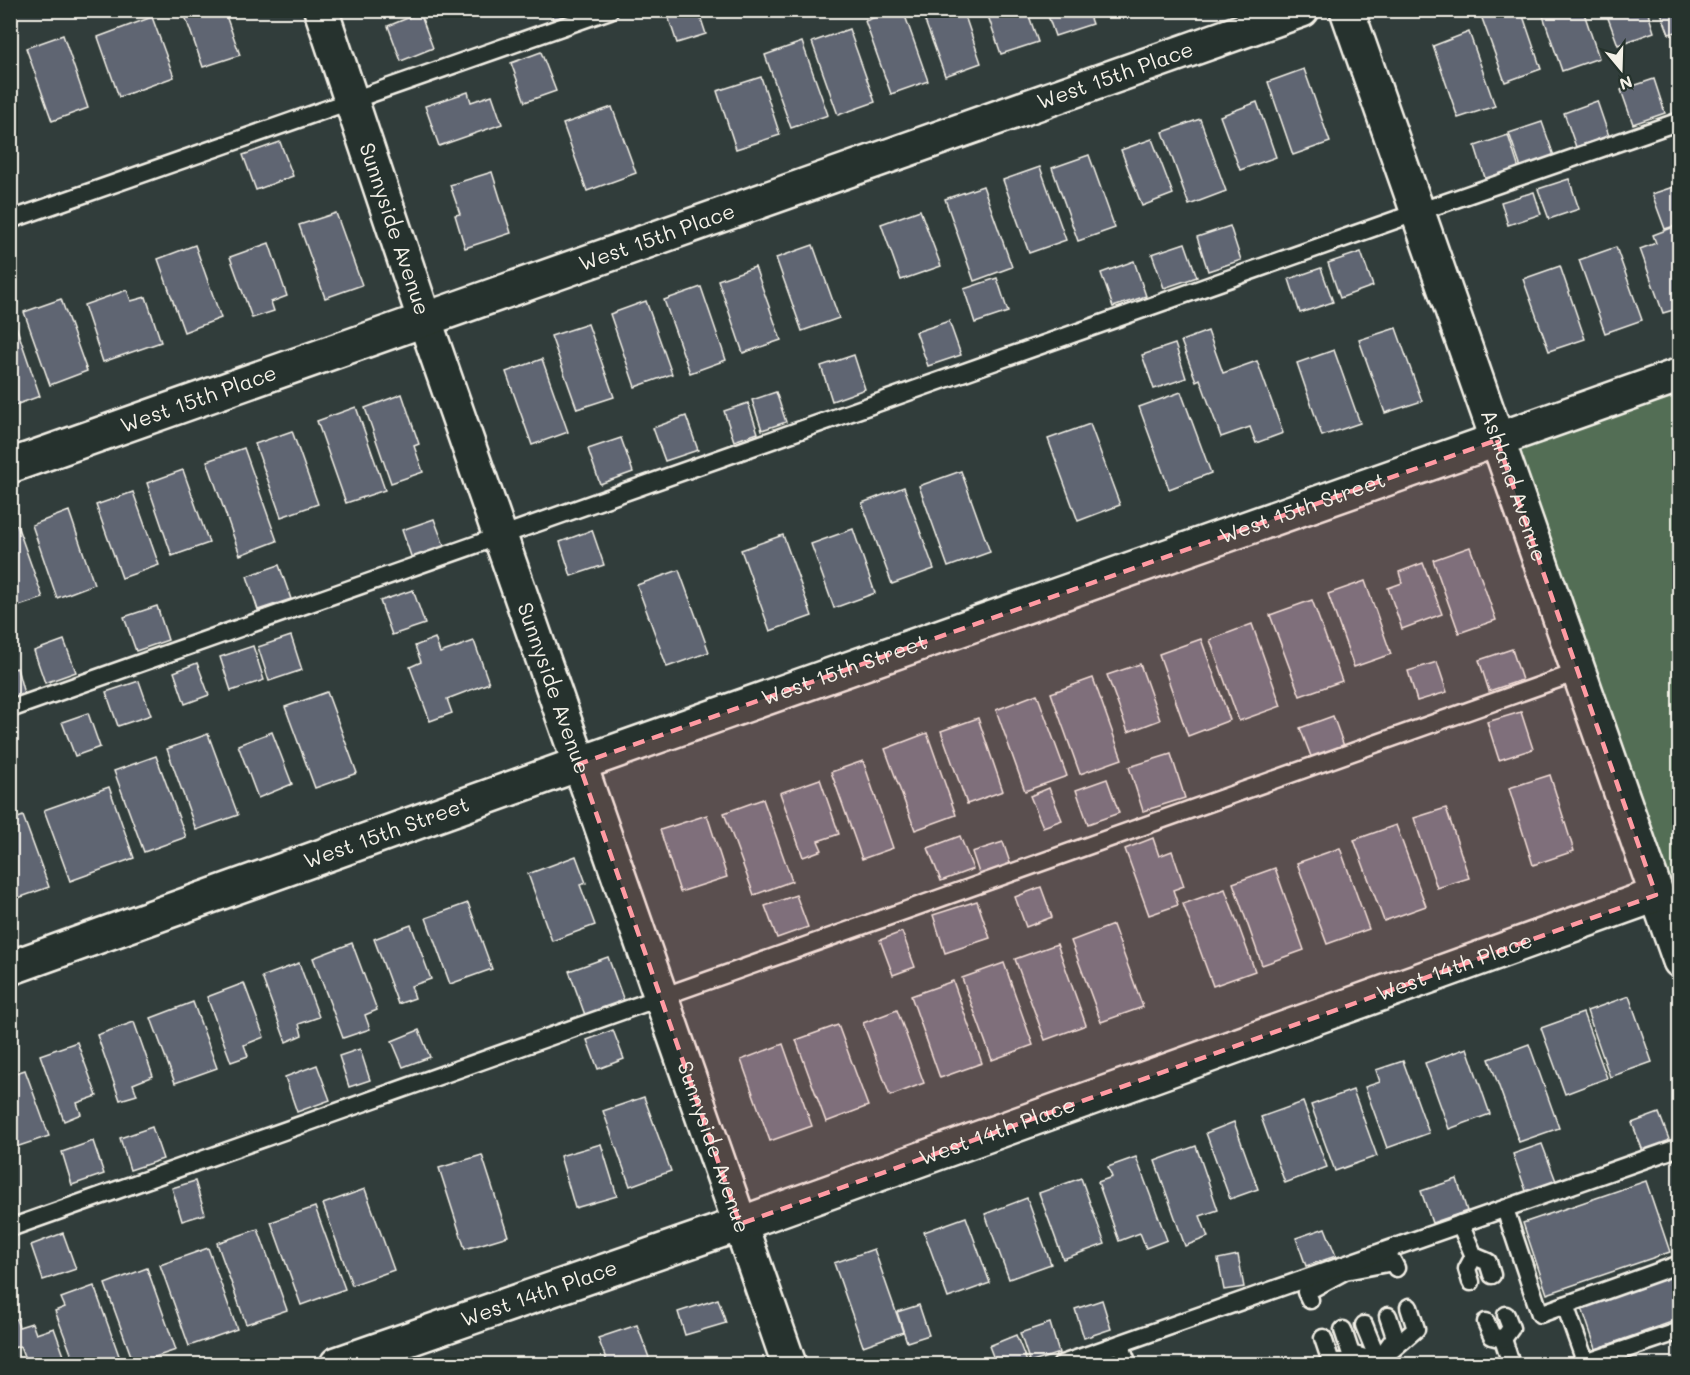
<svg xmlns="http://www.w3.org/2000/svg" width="1690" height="1375" font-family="Mali,sans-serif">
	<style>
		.green { fill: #526e55; stroke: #a3b09e; stroke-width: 1.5 }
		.building { fill: #5f6572; stroke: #f4f1e8; stroke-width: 1.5 }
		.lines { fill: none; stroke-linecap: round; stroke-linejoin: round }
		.lane-casing { stroke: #f4f1e8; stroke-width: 21 }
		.street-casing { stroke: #f4f1e8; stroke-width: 38 }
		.lane { stroke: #26332d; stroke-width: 16 }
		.street { stroke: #26332d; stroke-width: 33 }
		.marked { fill: #ff9aa2; fill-opacity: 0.2; stroke: #ff9aa2; stroke-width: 4.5; stroke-dasharray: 12 8; stroke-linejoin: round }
		.labels { text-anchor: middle; stroke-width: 5; stroke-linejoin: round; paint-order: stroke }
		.street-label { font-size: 21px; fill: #f4f1e8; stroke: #26332d }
	</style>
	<rect width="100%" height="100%" fill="#313d3b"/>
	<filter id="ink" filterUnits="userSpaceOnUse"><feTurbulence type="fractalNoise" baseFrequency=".0167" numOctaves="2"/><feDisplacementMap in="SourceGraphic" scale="12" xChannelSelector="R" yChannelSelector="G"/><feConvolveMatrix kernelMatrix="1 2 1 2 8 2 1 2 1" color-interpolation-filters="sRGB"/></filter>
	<g filter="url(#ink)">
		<polygon class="green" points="1679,375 1679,961 1497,440"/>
		<g class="building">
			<polygon points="183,10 224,10 240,55 203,67"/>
			<polygon points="550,10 579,10 553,20"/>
			<polygon points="666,10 698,10 706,34 677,43"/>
			<polygon points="894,10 903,10 928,81 891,94 865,21"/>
			<polygon points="921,10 963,10 981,63 945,76"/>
			<polygon points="986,10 1027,10 1038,42 1001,54"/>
			<polygon points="1046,10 1087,10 1092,24 1055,36"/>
			<polygon points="1479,10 1521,10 1541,69 1505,82"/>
			<polygon points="1541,10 1583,10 1599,58 1562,71"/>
			<polygon points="1605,10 1647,10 1654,32 1618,45"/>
			<polygon points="1660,10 1680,10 1680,31 1669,34"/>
			<polygon points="420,13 433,48 401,61 388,26"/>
			<polygon points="152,17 174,77 119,97 98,37"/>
			<polygon points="849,29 875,102 838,115 812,42"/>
			<polygon points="1469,32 1495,106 1458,118 1433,46"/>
			<polygon points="63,35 88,108 52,121 26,48"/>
			<polygon points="802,42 828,115 791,128 765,55"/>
			<polygon points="541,52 556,91 525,102 511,63"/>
			<polygon points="1304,69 1330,142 1293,155 1268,82"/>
			<polygon points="761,77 780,135 736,149 717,91"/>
			<polygon points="1654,79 1665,113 1633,124 1621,90"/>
			<polygon points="468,92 471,102 492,95 502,124 439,146 425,106"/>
			<polygon points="1597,101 1609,136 1576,147 1564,113"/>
			<polygon points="1257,102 1276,157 1240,170 1220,116"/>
			<polygon points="612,107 636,173 587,191 563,124"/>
			<polygon points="1200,119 1226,191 1189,205 1163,132"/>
			<polygon points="1542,122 1554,156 1521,168 1509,133"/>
			<polygon points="1508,135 1519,169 1486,181 1475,146"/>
			<polygon points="1152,139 1173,194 1142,206 1121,150"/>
			<polygon points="280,142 293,176 256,190 243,155"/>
			<polygon points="1089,155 1115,228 1078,241 1052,168"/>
			<polygon points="1040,167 1066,240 1029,253 1003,180"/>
			<polygon points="492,172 511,233 465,248 455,215 460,214 450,185"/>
			<polygon points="1569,179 1579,209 1549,219 1538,189"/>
			<polygon points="983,186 1012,267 974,281 945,199"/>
			<polygon points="1676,186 1680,196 1680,224 1665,229 1652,194"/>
			<polygon points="1534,192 1541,214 1508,225 1501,202"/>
			<polygon points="920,210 941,266 901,280 881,224"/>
			<polygon points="336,213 362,285 325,298 299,225"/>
			<polygon points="1230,226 1241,260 1208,271 1197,237"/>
			<polygon points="1674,227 1680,243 1680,308 1663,313 1640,249 1656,243 1653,235"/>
			<polygon points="269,243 287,296 271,302 274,311 252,318 230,257"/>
			<polygon points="1185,243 1197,277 1164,288 1152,254"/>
			<polygon points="195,245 221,318 184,332 158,259"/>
			<polygon points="813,245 839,318 802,331 776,258"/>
			<polygon points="1616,247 1642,320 1605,333 1579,260"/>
			<polygon points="1361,252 1373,286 1340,298 1328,263"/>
			<polygon points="1134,261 1146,296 1113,307 1101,273"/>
			<polygon points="1560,266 1585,339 1549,351 1523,279"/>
			<polygon points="755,267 781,340 743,353 718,280"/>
			<polygon points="1321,268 1333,302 1300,313 1289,279"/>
			<polygon points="997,278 1008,312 975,323 964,289"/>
			<polygon points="701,287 726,360 690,373 664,300"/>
			<polygon points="127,290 131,301 146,297 161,342 103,362 84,305"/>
			<polygon points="61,299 87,371 50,385 24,312"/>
			<polygon points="646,301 672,374 635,387 610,314"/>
			<polygon points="949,321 961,355 928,366 916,332"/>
			<polygon points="15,323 40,396 10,407 10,325"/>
			<polygon points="588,324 614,397 577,409 551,336"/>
			<polygon points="1396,328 1422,401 1385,413 1359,340"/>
			<polygon points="1208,331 1223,373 1257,361 1283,433 1256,443 1250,427 1221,437 1200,379 1196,381 1181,341"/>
			<polygon points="1175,344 1186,378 1154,389 1142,355"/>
			<polygon points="1334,350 1360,423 1322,436 1297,363"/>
			<polygon points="854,355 865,389 832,401 821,366"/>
			<polygon points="542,359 568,432 532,445 506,372"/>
			<polygon points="776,392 786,422 762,430 752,400"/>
			<polygon points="1181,392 1211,473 1169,489 1139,407"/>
			<polygon points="402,394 419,444 414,446 423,472 391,483 365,408"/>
			<polygon points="748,403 758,433 734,441 724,411"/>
			<polygon points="356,407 385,490 346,503 317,421"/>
			<polygon points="686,416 698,450 665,461 653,428"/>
			<polygon points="1090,424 1120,505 1078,521 1048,439"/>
			<polygon points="292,431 318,504 281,517 255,444"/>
			<polygon points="621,438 633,472 600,484 588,449"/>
			<polygon points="244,448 277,541 240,555 207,461"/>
			<polygon points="183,470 209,543 172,556 147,483"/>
			<polygon points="961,471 990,552 948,567 919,486"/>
			<polygon points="904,487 934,569 892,584 862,503"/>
			<polygon points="133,492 159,565 122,578 96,505"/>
			<polygon points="69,511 94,584 57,598 32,525"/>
			<polygon points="434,519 445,548 412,559 402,530"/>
			<polygon points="17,525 43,598 10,609 10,527"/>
			<polygon points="853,529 875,593 834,608 811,544"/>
			<polygon points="592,530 604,565 571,576 560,542"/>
			<polygon points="783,535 812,616 770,631 741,550"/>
			<polygon points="1470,547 1496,620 1459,633 1433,560"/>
			<polygon points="1423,563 1442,614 1402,629 1388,588 1402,583 1399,572"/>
			<polygon points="279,565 291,599 258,610 247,576"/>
			<polygon points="679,570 709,652 667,667 637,585"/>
			<polygon points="1365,581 1391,654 1354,667 1328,594"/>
			<polygon points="413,590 425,624 392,635 380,601"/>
			<polygon points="1312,600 1342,681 1300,696 1270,615"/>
			<polygon points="157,606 168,640 136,651 124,617"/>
			<polygon points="1252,624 1281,706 1239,721 1210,640"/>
			<polygon points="291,636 302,670 269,681 258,647"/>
			<polygon points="435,638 440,653 474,641 489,683 447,699 452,713 430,721 410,667 421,662 415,646"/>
			<polygon points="1201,639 1230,720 1188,736 1159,654"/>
			<polygon points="64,640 76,672 45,683 34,651"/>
			<polygon points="253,646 264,680 231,691 220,657"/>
			<polygon points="1512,649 1522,680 1489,691 1479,660"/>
			<polygon points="1437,662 1447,692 1417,701 1408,671"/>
			<polygon points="197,663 209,695 185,704 174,672"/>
			<polygon points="1140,664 1160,720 1128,732 1107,675"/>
			<polygon points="17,668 24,694 10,698 10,670"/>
			<polygon points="1093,678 1122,759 1080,774 1051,693"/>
			<polygon points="139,681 151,715 118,726 106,692"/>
			<polygon points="327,692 357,773 315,788 285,707"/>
			<polygon points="1037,694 1067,776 1025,791 996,710"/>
			<polygon points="1521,712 1533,749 1499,760 1487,722"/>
			<polygon points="88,713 100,747 75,756 62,722"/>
			<polygon points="1333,716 1344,746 1312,759 1300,728"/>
			<polygon points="978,718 1003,791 967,804 941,731"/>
			<polygon points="272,732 292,784 258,798 238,745"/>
			<polygon points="927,733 956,815 915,830 885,749"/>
			<polygon points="208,734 238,815 196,830 167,749"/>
			<polygon points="1171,754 1185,798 1143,811 1129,767"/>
			<polygon points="156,756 186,837 144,852 114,771"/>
			<polygon points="863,761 893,848 862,859 831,772"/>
			<polygon points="1550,775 1574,851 1533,865 1509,788"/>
			<polygon points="820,779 839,834 818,841 822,850 803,857 780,793"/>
			<polygon points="1107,779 1119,813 1088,824 1076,790"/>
			<polygon points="109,787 134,858 70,881 44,810"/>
			<polygon points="1049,788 1062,820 1043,827 1030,796"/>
			<polygon points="763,799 792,881 754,895 724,813"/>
			<polygon points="1446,808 1469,878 1437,888 1414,818"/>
			<polygon points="707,815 727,877 680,892 660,830"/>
			<polygon points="23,816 49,887 10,901 10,821"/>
			<polygon points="1396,825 1426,906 1384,921 1354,840"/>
			<polygon points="960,836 973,869 941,881 928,848"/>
			<polygon points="1153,838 1159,856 1172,851 1184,886 1173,890 1178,905 1149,915 1125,849"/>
			<polygon points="1003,842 1011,866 980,876 972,852"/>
			<polygon points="1340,848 1369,929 1327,944 1297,863"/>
			<polygon points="576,856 586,883 580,885 595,925 552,941 528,874"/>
			<polygon points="1275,868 1304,950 1262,965 1233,883"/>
			<polygon points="1041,887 1052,917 1026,927 1015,897"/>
			<polygon points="1225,889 1255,971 1213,986 1183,904"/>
			<polygon points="796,895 808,927 777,938 765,906"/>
			<polygon points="977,901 990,938 945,953 933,915"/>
			<polygon points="468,903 492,969 450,984 426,918"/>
			<polygon points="411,925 431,979 411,986 415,998 398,1004 374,939"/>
			<polygon points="1113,925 1143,1007 1101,1022 1071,941"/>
			<polygon points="902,932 915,967 893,975 880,940"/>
			<polygon points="352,943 377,1010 365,1015 370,1029 343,1038 313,958"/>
			<polygon points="1057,944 1086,1025 1045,1040 1015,959"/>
			<polygon points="608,957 624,1001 585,1015 569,971"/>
			<polygon points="299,963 319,1017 299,1024 302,1035 286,1042 262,977"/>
			<polygon points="1004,963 1033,1045 992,1060 962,978"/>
			<polygon points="953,981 982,1063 940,1078 911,996"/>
			<polygon points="244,983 264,1037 244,1045 248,1056 231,1062 207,997"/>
			<polygon points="1629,996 1652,1062 1610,1077 1587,1011"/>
			<polygon points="193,1002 217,1068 175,1083 151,1018"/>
			<polygon points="897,1010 924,1083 890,1096 863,1023"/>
			<polygon points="1583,1013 1607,1078 1565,1094 1541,1028"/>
			<polygon points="134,1022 153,1076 133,1084 137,1095 120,1100 97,1035"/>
			<polygon points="838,1025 868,1106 826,1122 796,1040"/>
			<polygon points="419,1030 430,1057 403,1067 392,1041"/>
			<polygon points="613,1030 624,1059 598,1069 587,1040"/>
			<polygon points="77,1042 97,1096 77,1103 81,1114 64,1121 40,1055"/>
			<polygon points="783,1044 812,1126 770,1141 741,1060"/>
			<polygon points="1529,1044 1559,1128 1519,1142 1489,1059"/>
			<polygon points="1467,1048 1490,1114 1449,1129 1425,1063"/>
			<polygon points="360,1049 370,1080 349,1087 339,1056"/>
			<polygon points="1403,1061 1429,1133 1387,1148 1365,1087 1380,1082 1376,1070"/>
			<polygon points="317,1065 330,1100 297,1112 285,1077"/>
			<polygon points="25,1070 49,1136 10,1149 10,1075"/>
			<polygon points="1353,1090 1377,1156 1335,1171 1311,1105"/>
			<polygon points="644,1097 671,1171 630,1186 603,1111"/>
			<polygon points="1303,1102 1327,1167 1285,1183 1261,1117"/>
			<polygon points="1659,1113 1670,1142 1643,1151 1632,1123"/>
			<polygon points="1234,1122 1258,1189 1230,1199 1206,1133"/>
			<polygon points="152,1127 163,1159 130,1170 120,1138"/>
			<polygon points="93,1141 104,1174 72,1185 62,1152"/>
			<polygon points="601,1144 617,1196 575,1208 560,1156"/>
			<polygon points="1542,1144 1556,1181 1526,1191 1513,1154"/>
			<polygon points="1196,1146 1218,1210 1200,1216 1208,1237 1185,1246 1155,1161"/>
			<polygon points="482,1155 508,1236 465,1249 439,1168"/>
			<polygon points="1136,1157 1167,1240 1146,1248 1140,1233 1119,1241 1098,1182 1112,1177 1108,1167"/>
			<polygon points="1081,1178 1105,1244 1063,1259 1039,1193"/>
			<polygon points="1457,1179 1467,1211 1432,1223 1421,1191"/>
			<polygon points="195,1181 205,1214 182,1221 172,1188"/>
			<polygon points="1646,1181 1670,1252 1547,1294 1523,1223"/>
			<polygon points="365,1189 394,1270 352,1285 323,1204"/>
			<polygon points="1027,1198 1051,1264 1009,1279 985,1214"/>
			<polygon points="315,1207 345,1289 301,1305 271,1222"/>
			<polygon points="966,1217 990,1283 948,1298 924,1232"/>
			<polygon points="1325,1228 1336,1256 1306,1266 1296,1238"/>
			<polygon points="258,1229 287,1310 246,1324 217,1243"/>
			<polygon points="63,1233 76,1269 43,1280 31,1245"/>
			<polygon points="208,1248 237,1329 189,1346 160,1265"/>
			<polygon points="874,1249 903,1332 863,1346 834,1263"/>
			<polygon points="1238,1255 1244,1287 1224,1290 1218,1259"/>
			<polygon points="147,1268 176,1350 134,1364 105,1284"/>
			<polygon points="1680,1273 1680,1319 1596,1349 1582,1308"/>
			<polygon points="94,1286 122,1364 75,1364 55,1311 65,1307 61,1298"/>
			<polygon points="718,1299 726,1323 685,1335 678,1312"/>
			<polygon points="1102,1300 1111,1329 1084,1338 1075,1309"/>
			<polygon points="919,1305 929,1335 907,1342 897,1312"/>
			<polygon points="16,1319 19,1327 32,1323 36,1334 54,1328 67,1364 27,1364 20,1346 10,1349 10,1321"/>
			<polygon points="1050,1323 1059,1353 1030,1363 1020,1333"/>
			<polygon points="637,1325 651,1363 608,1364 598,1338"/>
			<polygon points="1016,1335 1027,1362 1020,1364 996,1364 989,1346"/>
		</g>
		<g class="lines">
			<defs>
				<g id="lane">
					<polyline points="10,220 610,10"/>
					<polyline points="10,709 1418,212 1680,121"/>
					<polyline points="1505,1209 1540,1314 1565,1305"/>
					<polyline points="1460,1224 1474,1256 1467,1269 1471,1282"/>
					<polyline points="10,1228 1578,672"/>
					<polyline points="1474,1256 1488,1262 1492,1275"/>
					<polyline points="1310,1300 1306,1292 1345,1271 1393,1262 1396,1268"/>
					<polyline points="1486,1322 1492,1336 1503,1339 1511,1364"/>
					<polyline points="1364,1325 1380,1364"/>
					<polyline points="1343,1330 1351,1354 1368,1359"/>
					<polyline points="1323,1338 1331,1362 1378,1362 1416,1329 1409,1307"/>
					<polyline points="1503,1339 1511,1328 1506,1315"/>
					<polyline points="1120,1344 1128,1364"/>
					<polyline points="1385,1351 1395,1337 1388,1316"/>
					<polyline points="1585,1363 1680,1331"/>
					<polyline points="1062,1364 1680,1147"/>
					<polyline points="1586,1364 1565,1305 1680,1264"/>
				</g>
				<g id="street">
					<path id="s1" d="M321 10 425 321 789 1364"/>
					<path id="s2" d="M1347 10 1680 961"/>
					<path id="s3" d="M10 466 1302 10"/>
					<path id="s4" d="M10 968 579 764 1680 375"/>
					<path id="s5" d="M337 1364 740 1224 1656 895"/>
				</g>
			</defs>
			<use href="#lane" class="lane-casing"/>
			<use href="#street" class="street-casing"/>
			<use href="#lane" class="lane"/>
			<use href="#street" class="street"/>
		</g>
	</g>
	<path class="marked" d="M1497 440 1656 895 740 1224 579 764Z"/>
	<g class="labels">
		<g class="street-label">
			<text dy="7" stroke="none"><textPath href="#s3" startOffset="1172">West 15th Place</textPath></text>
			<text dy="7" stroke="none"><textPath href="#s1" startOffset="231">Sunnyside Avenue</textPath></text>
			<text dy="7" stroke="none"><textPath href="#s3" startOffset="686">West 15th Place</textPath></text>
			<text dy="7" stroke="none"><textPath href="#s3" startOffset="200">West 15th Place</textPath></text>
			<text dy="7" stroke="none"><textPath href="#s2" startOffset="504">Ashland Avenue</textPath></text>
			<text dy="7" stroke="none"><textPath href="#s4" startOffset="1372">West 15th Street</textPath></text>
			<text dy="7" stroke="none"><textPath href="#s4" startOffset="886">West 15th Street</textPath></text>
			<text dy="7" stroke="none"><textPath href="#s1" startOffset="717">Sunnyside Avenue</textPath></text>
			<text dy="7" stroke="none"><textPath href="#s4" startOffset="400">West 15th Street</textPath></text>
			<text dy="7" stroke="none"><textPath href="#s5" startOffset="1186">West 14th Place</textPath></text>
			<text dy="7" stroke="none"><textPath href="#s5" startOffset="700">West 14th Place</textPath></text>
			<text dy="7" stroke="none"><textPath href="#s1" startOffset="1203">Sunnyside Avenue</textPath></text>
			<text dy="7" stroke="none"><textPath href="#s5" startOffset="214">West 14th Place</textPath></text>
		</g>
	</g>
	<rect width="1690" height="1375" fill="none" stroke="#26332d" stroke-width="36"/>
	<rect x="18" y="18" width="1654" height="1339" fill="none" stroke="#f4f1e8" stroke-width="2" filter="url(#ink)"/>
	<g transform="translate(1621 69) rotate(161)" stroke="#26332d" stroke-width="4.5" paint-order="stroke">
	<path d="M0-4.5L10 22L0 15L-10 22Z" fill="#f4f1e8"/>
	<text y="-9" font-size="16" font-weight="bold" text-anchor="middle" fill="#f4f1e8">N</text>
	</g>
</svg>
